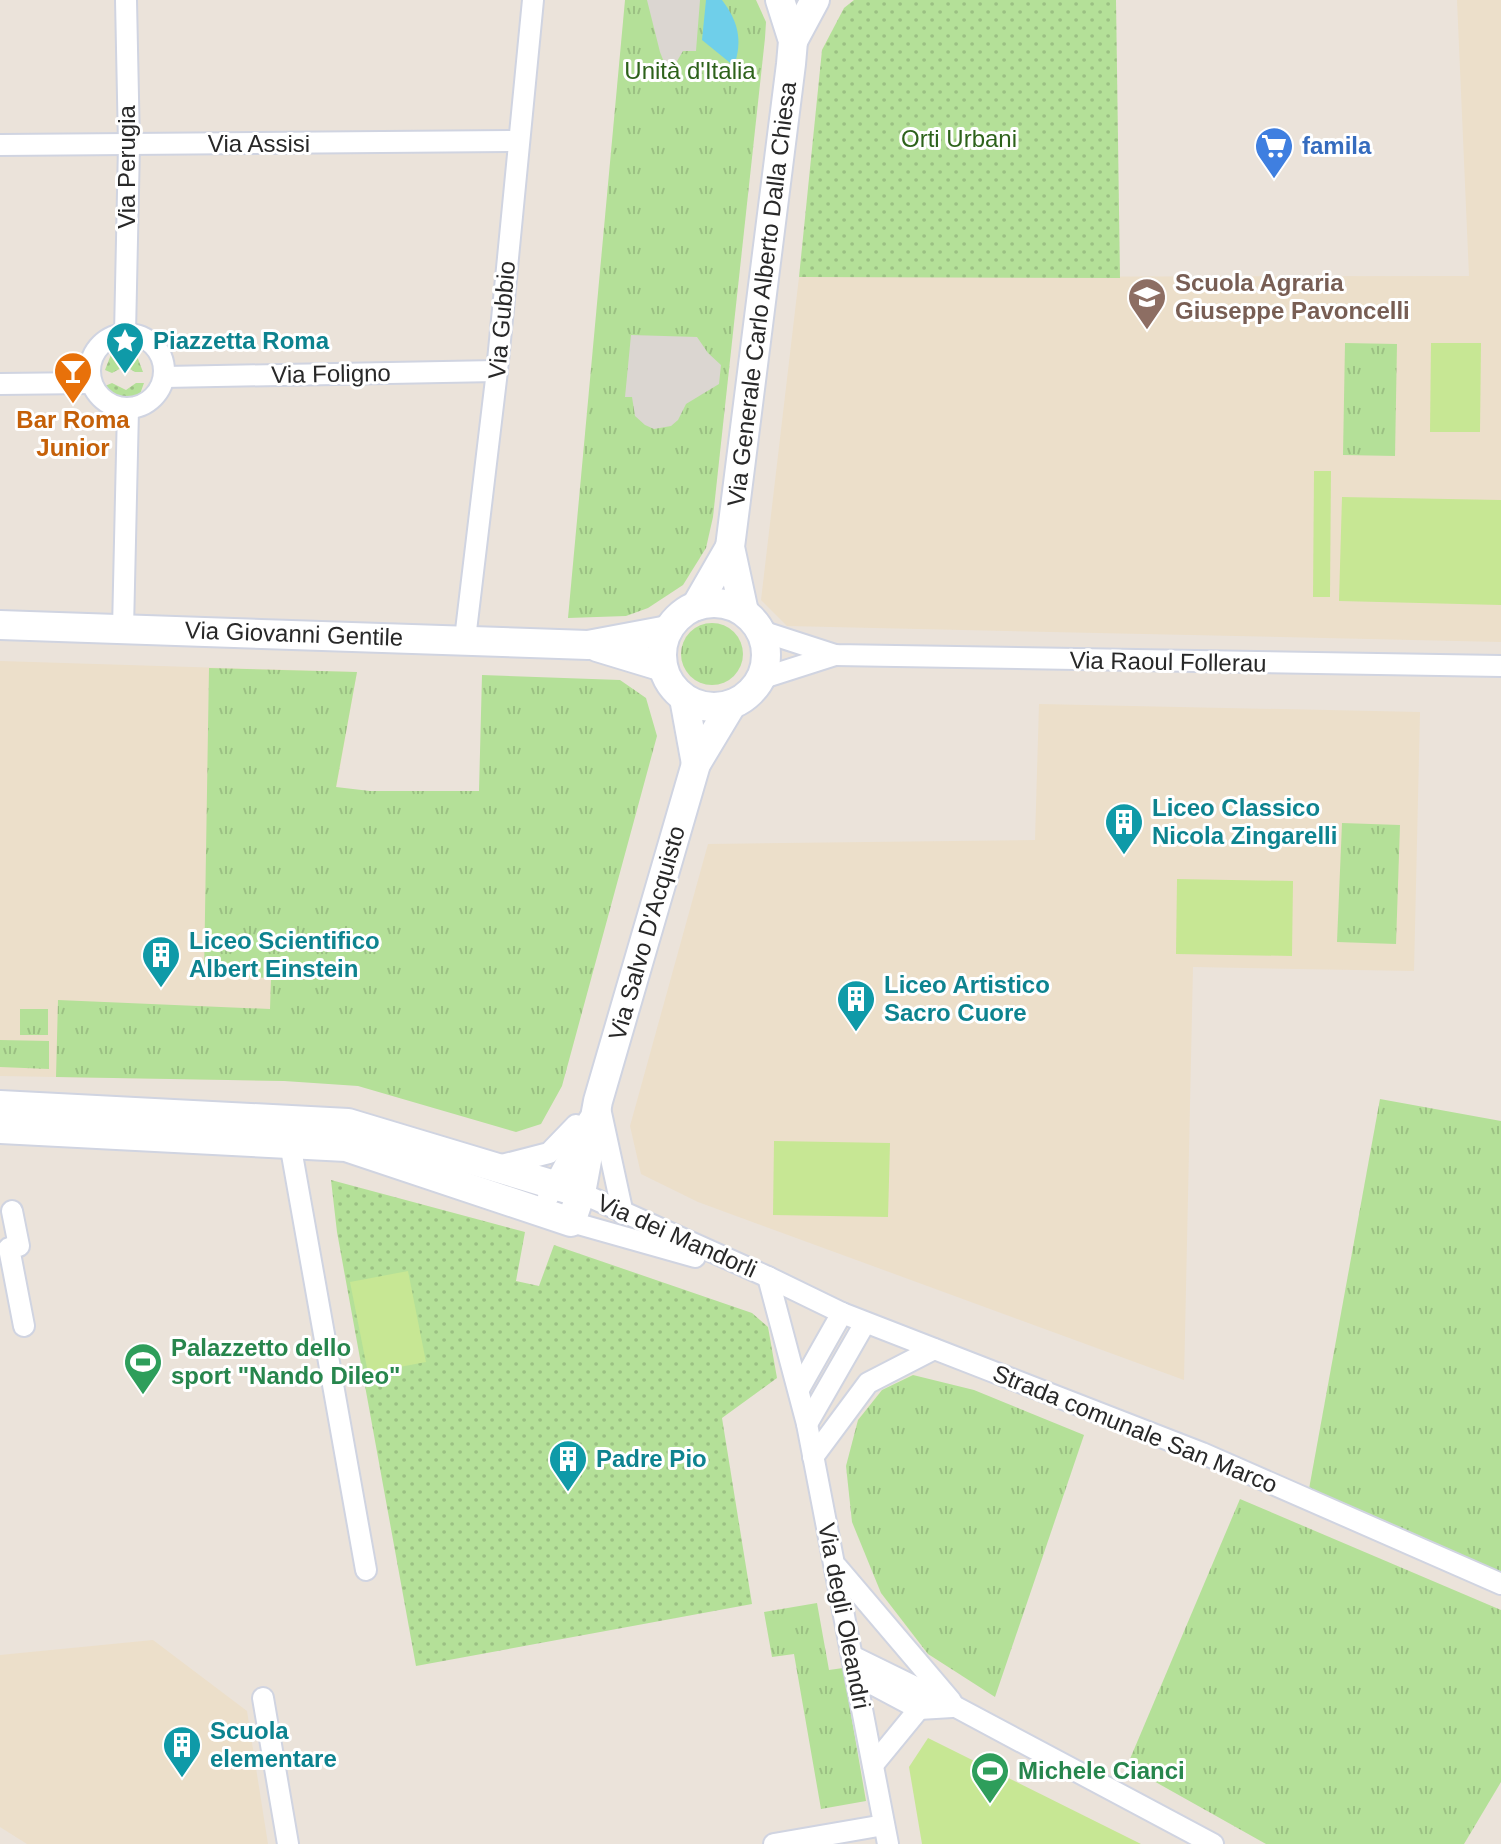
<svg xmlns="http://www.w3.org/2000/svg" width="1501" height="1844" font-family="Arial,sans-serif">
	<style>
		.education { fill: #ecdfca }
		.grass { fill: url(#grass-tufts) }
		.garden { fill: url(#garden-dots) }
		.pitch { fill: #c7e794 }
		.plaza { fill: #dbd6d1 }
		.water { fill: #6fcfea }
		.lines { fill: none; stroke-linecap: round; stroke-linejoin: round }
		.street-casing { stroke: #d0d4e1; stroke-width: 24 }
		.secondary-casing { stroke: #d0d4e1; stroke-width: 32 }
		.street { stroke: #fff; stroke-width: 20 }
		.secondary { stroke: #fff; stroke-width: 28 }
		.labels { text-anchor: middle; stroke-width: 6; stroke-linejoin: round; paint-order: stroke }
		.park-label { font-size: 24px; fill: #2d621b; stroke: #fff }
		.street-label { font-size: 24px; fill: #282828; stroke: #fff }
		.shop-label { font-size: 24px; font-weight: bold; fill: #366cbe; stroke: #fff; text-anchor: start }
		.education-label { font-size: 24px; font-weight: bold; fill: #785e54; stroke: #fff; text-anchor: start }
		.culture-label { font-size: 24px; font-weight: bold; fill: #0d838f; stroke: #fff; text-anchor: start }
		.food-label { font-size: 24px; font-weight: bold; fill: #c56008; stroke: #fff }
		.leisure-label { font-size: 24px; font-weight: bold; fill: #27864d; stroke: #fff; text-anchor: start }
	</style>
	<defs>
		<pattern id="grass-tufts" width="24" height="20" patternUnits="userSpaceOnUse" patternTransform="scale(2)"><rect width="24" height="20" fill="#b4e098"/><path d="M3 7l-1-3M5 7V3M7 7l1-3M15 17l-1-3M17 17v-4M19 17l1-3" fill="none" stroke="#9bc083"/></pattern>
		<pattern id="garden-dots" width="8" height="8" patternUnits="userSpaceOnUse" patternTransform="scale(2)"><rect width="8" height="8" fill="#b4e098"/><path d="M2 2h.1M6 6h.1" fill="none" stroke="#9bc083" stroke-width="1.8" stroke-linecap="round"/></pattern>
	</defs>
	<rect width="100%" height="100%" fill="#ebe3da"/>
	<g class="education">
		<polygon points="1457,0 1501,0 1501,642 787,626 761,600 799,277 1469,276"/>
		<polygon points="0,661 357,672 284,1081 0,1076"/>
		<polygon points="1039,704 1420,712 1414,971 1193,967 1184,1380 698,1202 641,1174 630,1126 708,844 1035,840"/>
		<polygon points="153,1640 247,1711 268,1844 27,1844 0,1827 0,1655"/>
	</g>
	<g class="grass">
		<polygon points="625,0 756,0 766,22 765,38 713,517 706,548 683,585 648,608 626,616 568,618"/>
		<polygon points="1345,343 1397,344 1395,456 1343,455"/>
		<circle cx="712" cy="654" r="31"/>
		<polygon points="209,668 357,672 336,787 370,791 479,791 482,675 620,680 646,698 657,736 562,1086 541,1124 516,1132 358,1086 284,1081 56,1077 58,1000 270,1009 271,978 204,975"/>
		<polygon points="1342,823 1400,825 1396,944 1337,942"/>
		<rect x="20" y="1009" width="28" height="26"/>
		<polygon points="0,1040 49,1041 49,1069 0,1067"/>
		<polygon points="1380,1099 1501,1121 1501,1572 1309,1489"/>
		<polygon points="913,1375 974,1390 1084,1435 995,1697 928,1654 881,1593 852,1522 846,1466 858,1420 882,1390"/>
		<polygon points="1240,1499 1501,1610 1501,1782 1464,1844 1266,1844 1127,1766"/>
		<polygon points="817,1603 829,1670 843,1668 866,1801 821,1809 794,1654 772,1657 764,1612"/>
	</g>
	<g class="garden">
		<polygon points="854,0 1116,0 1120,278 799,277 822,50 844,8"/>
		<polygon points="123,344 135,351 143,372 135,372 125,366 112,373 105,370 112,352"/>
		<polygon points="112,383 126,390 136,383 144,383 136,405 124,412 112,403 105,386"/>
		<polygon points="331,1180 525,1232 516,1281 539,1286 554,1245 752,1313 768,1327 777,1378 722,1418 752,1604 416,1666 337,1232"/>
	</g>
	<g class="pitch">
		<polygon points="1431,343 1481,343 1480,432 1430,432"/>
		<polygon points="1314,471 1331,471 1330,597 1313,597"/>
		<polygon points="1342,497 1501,500 1501,605 1339,601"/>
		<polygon points="1177,879 1293,881 1292,956 1176,954"/>
		<polygon points="774,1141 890,1143 888,1217 773,1215"/>
		<polygon points="408,1271 426,1362 368,1373 350,1282"/>
		<polygon points="928,1738 1141,1844 922,1844 909,1767"/>
	</g>
	<g class="plaza">
		<polygon points="647,0 700,0 696,51 683,51 673,68 667,70 660,52"/>
		<polygon points="631,335 697,337 708,353 721,365 719,384 686,404 678,420 671,426 654,429 645,425 635,416 632,397 625,397"/>
	</g>
	<path class="water" d="M706 0H722C738 21 743 40 734 66L702 40Z"/>
	<g class="lines">
		<defs>
			<g id="street">
				<polyline points="0,145 518,141"/>
				<circle cx="127" cy="371" r="37"/>
				<polyline points="125,334 129,145 126,0"/>
				<polyline points="164,377 497,371"/>
				<polyline points="0,384 91,383"/>
				<polyline points="123,629 128,409"/>
				<polyline points="761,631 835,655 1501,666"/>
				<polyline points="465,639 497,371 533,0"/>
				<polyline points="760,679 835,655"/>
				<polyline points="600,1108 623,1214"/>
				<polyline points="288,1132 366,1570"/>
				<polyline points="498,1166 549,1153 576,1125"/>
				<polyline points="581,1193 768,1277 842,1313 1202,1453 1501,1584"/>
				<polyline points="548,1197 589,1119"/>
				<polyline points="12,1211 19,1246 9,1248 24,1326"/>
				<polyline points="571,1222 695,1257"/>
				<polyline points="768,1277 807,1424 888,1844"/>
				<polyline points="799,1389 842,1313"/>
				<polyline points="807,1424 865,1323"/>
				<polyline points="813,1457 868,1383 934,1349"/>
				<polyline points="837,1567 951,1701"/>
				<polyline points="852,1656 956,1707 1213,1844"/>
				<polyline points="857,1676 919,1709 952,1707"/>
				<polyline points="263,1698 288,1844"/>
				<polyline points="873,1765 919,1709"/>
				<polyline points="774,1844 884,1825"/>
			</g>
			<g id="secondary">
				<polyline points="793,41 815,0"/>
				<circle cx="714" cy="655" r="52"/>
				<polyline points="696,606 730,547"/>
				<polyline points="744,612 730,547 791,64 793,41 780,0"/>
				<polyline points="0,625 588,645 668,630"/>
				<polyline points="597,647 663,667"/>
				<polyline points="684,698 696,764"/>
				<polyline points="0,1105 348,1123 581,1193"/>
				<polyline points="0,1129 346,1147 571,1222 581,1193 598,1101 696,764 732,704"/>
			</g>
		</defs>
		<use href="#street" class="street-casing"/>
		<use href="#secondary" class="secondary-casing"/>
		<use href="#street" class="street"/>
		<use href="#secondary" class="secondary"/>
	</g>
	<defs>
		<symbol id="supermarket-pin" viewBox="-11 -11 22 30"><path d="M0 17L-7.5 6A9.5 9.5 0 1 1 7.5 6Z" fill="#3f7fe0" stroke="#fff"/><path d="M-6-5.5h2.5l.6 2H6L4.5 2H-2.5L-4.4-4H-6ZM-1.5 3.2a1.3 1.3 0 1 0 .1 0ZM3 3.2a1.3 1.3 0 1 0 .1 0Z" fill="#fff"/></symbol>
		<symbol id="school-pin" viewBox="-11 -11 22 30"><path d="M0 17L-7.5 6A9.5 9.5 0 1 1 7.5 6Z" fill="#8d6e63" stroke="#fff"/><path d="M0-5L7-2L0 1L-7-2ZM-4 1L0 2.5L4 1V4Q0 6-4 4Z" fill="#fff"/></symbol>
		<symbol id="sight-pin" viewBox="-11 -11 22 30"><path d="M0 17L-7.5 6A9.5 9.5 0 1 1 7.5 6Z" fill="#0f9aa8" stroke="#fff"/><path d="M0-6L1.8-2.2L6-1.7L2.9 1.2L3.7 5.4L0 3.3L-3.7 5.4L-2.9 1.2L-6-1.7L-1.8-2.2Z" fill="#fff"/></symbol>
		<symbol id="bar-pin" viewBox="-11 -11 22 30"><path d="M0 17L-7.5 6A9.5 9.5 0 1 1 7.5 6Z" fill="#e8710a" stroke="#fff"/><path d="M-6-5H6L.8 .8V4.5H3.5V6h-7V4.5H-.8V.8Z" fill="#fff"/></symbol>
		<symbol id="building-pin" viewBox="-11 -11 22 30"><path d="M0 17L-7.5 6A9.5 9.5 0 1 1 7.5 6Z" fill="#0f9aa8" stroke="#fff"/><path d="M-4-6H4V6H1V3H-1V6H-4ZM-2.5-4.3h1.7v1.8h-1.7ZM.8-4.3h1.7v1.8H.8ZM-2.5-1h1.7V.8h-1.7ZM.8-1h1.7V.8H.8Z" fill="#fff"/></symbol>
		<symbol id="stadium-pin" viewBox="-11 -11 22 30"><path d="M0 17L-7.5 6A9.5 9.5 0 1 1 7.5 6Z" fill="#2e9e5b" stroke="#fff"/><path d="M0-5a6.5 5 0 1 0 0 10a6.5 5 0 1 0 0-10ZM-3.5-1.8h7v3.6h-7Z" fill="#fff"/></symbol>
	</defs>
	<g fill-rule="evenodd">
		<use href="#supermarket-pin" x="1252" y="124" width="44" height="60"/>
		<use href="#school-pin" x="1125" y="275" width="44" height="60"/>
		<use href="#sight-pin" x="103" y="319" width="44" height="60"/>
		<use href="#bar-pin" x="51" y="349" width="44" height="60"/>
		<use href="#building-pin" x="1102" y="800" width="44" height="60"/>
		<use href="#building-pin" x="139" y="933" width="44" height="60"/>
		<use href="#building-pin" x="834" y="977" width="44" height="60"/>
		<use href="#stadium-pin" x="121" y="1340" width="44" height="60"/>
		<use href="#building-pin" x="546" y="1437" width="44" height="60"/>
		<use href="#building-pin" x="160" y="1723" width="44" height="60"/>
		<use href="#stadium-pin" x="968" y="1749" width="44" height="60"/>
	</g>
	<g class="labels">
		<g class="park-label">
			<text x="690" y="79">Unità d'Italia</text>
			<text x="959" y="147">Orti Urbani</text>
		</g>
		<g class="street-label">
			<text x="259" y="152">Via Assisi</text>
			<text transform="translate(127 167) rotate(-90)" y="8">Via Perugia</text>
			<text transform="translate(762 294) rotate(-83)" y="8">Via Generale Carlo Alberto Dalla Chiesa</text>
			<text transform="translate(502 320) rotate(-85)" y="8">Via Gubbio</text>
			<text transform="translate(331 374) rotate(-1)" y="8">Via Foligno</text>
			<text transform="translate(294 634) rotate(2)" y="8">Via Giovanni Gentile</text>
			<text transform="translate(1168 662) rotate(1)" y="8">Via Raoul Follerau</text>
			<text transform="translate(647 933) rotate(-74)" y="8">Via Salvo D'Acquisto</text>
			<text transform="translate(677 1236) rotate(24)" y="8">Via dei Mandorli</text>
			<text transform="translate(1135 1429) rotate(22)" y="8">Strada comunale San Marco</text>
			<text transform="translate(844 1616) rotate(79)" y="8">Via degli Oleandri</text>
		</g>
		<g class="shop-label">
			<text x="1302" y="154">famila</text>
		</g>
		<g class="education-label">
			<text x="1175" y="291">Scuola Agraria<tspan x="1175" dy="28">Giuseppe Pavoncelli</tspan></text>
		</g>
		<g class="culture-label">
			<text x="153" y="349">Piazzetta Roma</text>
			<text x="1152" y="816">Liceo Classico<tspan x="1152" dy="28">Nicola Zingarelli</tspan></text>
			<text x="189" y="949">Liceo Scientifico<tspan x="189" dy="28">Albert Einstein</tspan></text>
			<text x="884" y="993">Liceo Artistico<tspan x="884" dy="28">Sacro Cuore</tspan></text>
			<text x="596" y="1467">Padre Pio</text>
			<text x="210" y="1739">Scuola<tspan x="210" dy="28">elementare</tspan></text>
		</g>
		<g class="food-label">
			<text x="73" y="428">Bar Roma<tspan x="73" dy="28">Junior</tspan></text>
		</g>
		<g class="leisure-label">
			<text x="171" y="1356">Palazzetto dello<tspan x="171" dy="28">sport "Nando Dileo"</tspan></text>
			<text x="1018" y="1779">Michele Cianci</text>
		</g>
	</g>
</svg>
